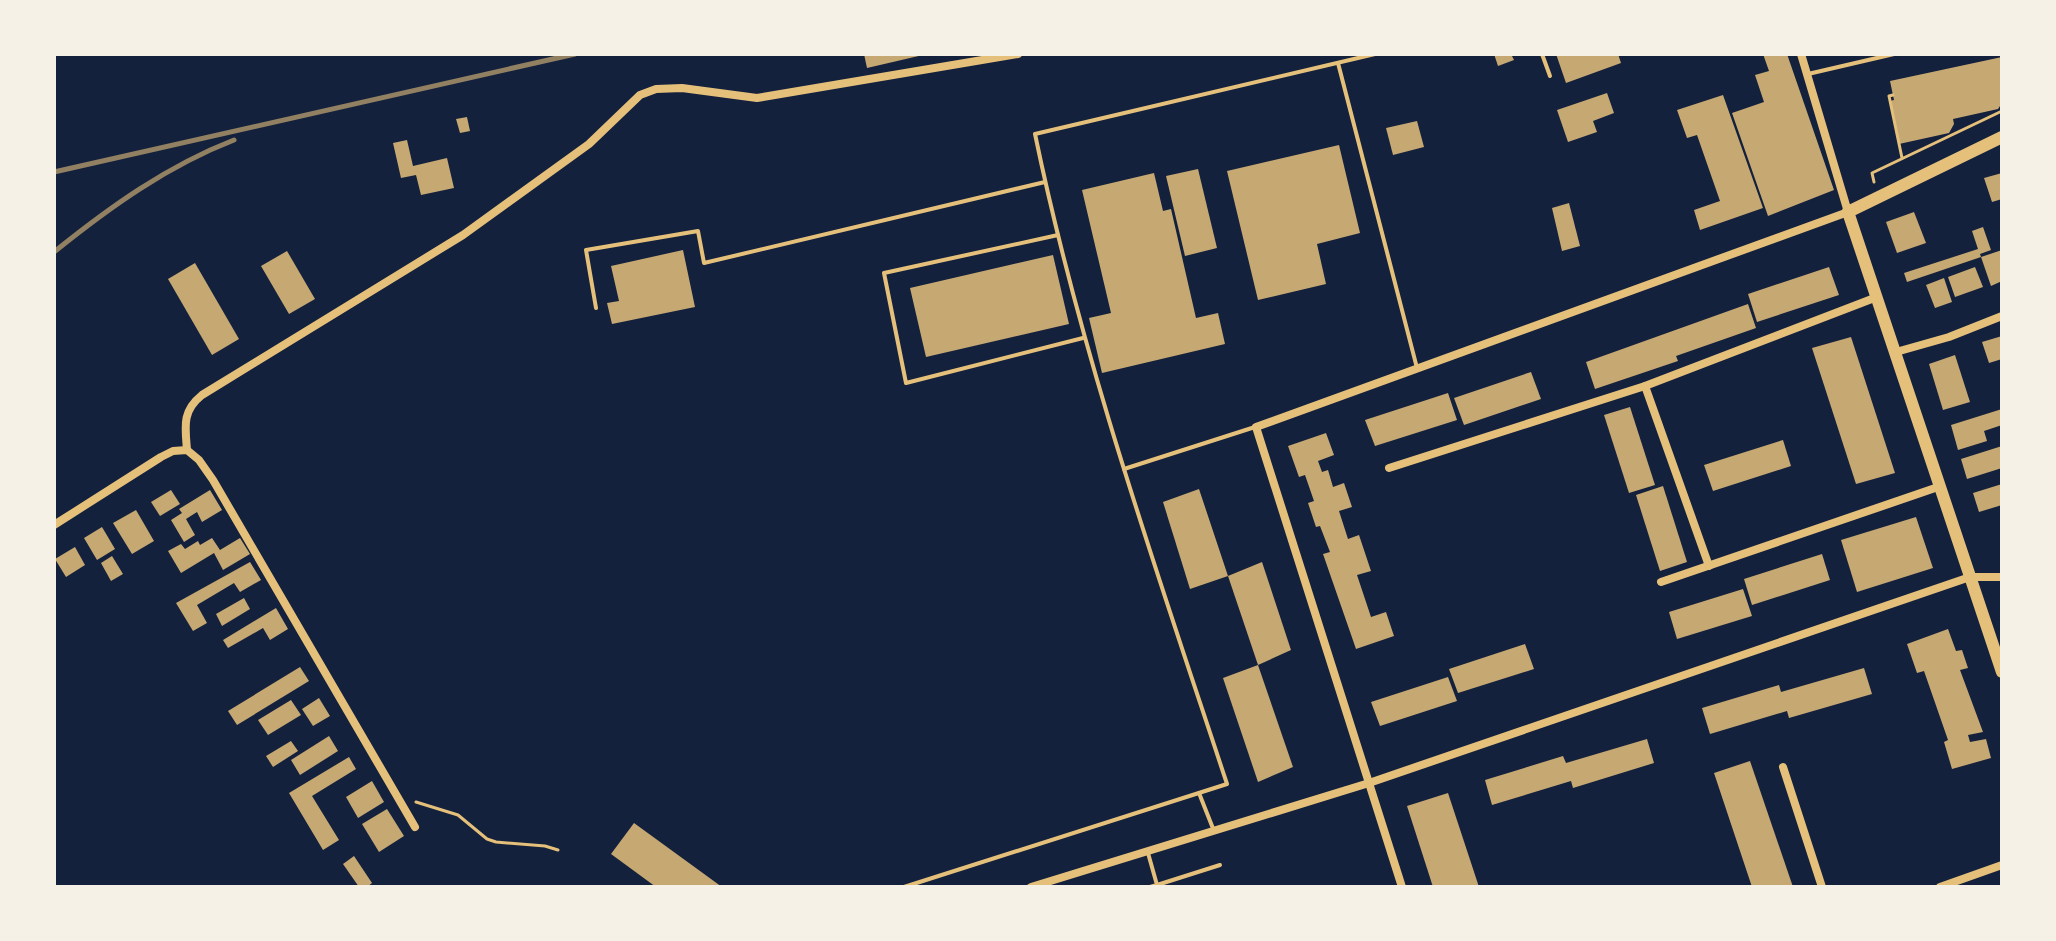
<svg xmlns="http://www.w3.org/2000/svg" width="2056" height="941" font-family="Poppins,sans-serif">
	<style>
		.building { fill: #c6a872 }
		.lines { fill: none; stroke-linecap: round; stroke-linejoin: round }
		.path { stroke: #e5c07b; stroke-width: 3 }
		.service { stroke: #e5c07b; stroke-width: 4 }
		.minor { stroke: #e5c07b; stroke-width: 8 }
		.secondary { stroke: #e5c07b; stroke-width: 12 }
		.rail { stroke: #918062; stroke-width: 5 }
	</style>
	<rect width="100%" height="100%" fill="#14213d"/>
	<g class="building">
		<polygon points="864,54 923,54 923,55 867,68"/>
		<polygon points="1494,54 1511,54 1514,60 1498,66"/>
		<polygon points="1556,54 1618,54 1621,63 1566,83"/>
		<polygon points="1763,54 1787,54 1834,190 1768,216 1732,113 1764,102 1755,75 1769,71"/>
		<polygon points="2002,57 2002,103 1998,109 1953,119 1954,124 1949,133 1899,144 1890,101 1894,100 1890,81"/>
		<polygon points="1607,93 1614,113 1593,121 1597,132 1568,142 1557,110"/>
		<polygon points="1723,95 1763,208 1700,230 1694,210 1720,201 1697,135 1687,138 1677,110"/>
		<polygon points="467,117 470,131 460,133 456,119"/>
		<polygon points="1417,121 1424,147 1393,155 1386,128"/>
		<polygon points="407,140 413,166 447,158 454,188 421,195 416,175 401,178 393,143"/>
		<polygon points="1339,145 1360,233 1317,244 1326,284 1258,300 1227,171"/>
		<polygon points="1198,169 1217,248 1185,256 1166,176"/>
		<polygon points="1154,173 1163,211 1171,209 1196,318 1218,313 1225,344 1102,373 1089,318 1111,313 1082,190"/>
		<polygon points="2002,173 2002,199 1992,202 1984,178"/>
		<polygon points="1569,203 1580,246 1562,251 1552,208"/>
		<polygon points="1914,212 1926,243 1897,253 1886,222"/>
		<polygon points="1983,227 1991,250 1980,254 1981,257 1907,282 1904,273 1978,249 1972,231"/>
		<polygon points="683,250 695,307 612,324 607,303 619,301 611,266"/>
		<polygon points="2002,250 2002,281 1991,286 1981,257"/>
		<polygon points="287,251 315,299 289,314 261,266"/>
		<polygon points="1053,255 1069,324 926,357 910,288"/>
		<polygon points="195,263 239,339 212,355 168,279"/>
		<polygon points="1829,267 1839,295 1757,322 1748,294"/>
		<polygon points="1975,267 1983,287 1955,297 1948,277"/>
		<polygon points="1944,278 1952,302 1935,308 1926,285"/>
		<polygon points="1748,304 1756,328 1676,356 1678,361 1595,389 1586,362"/>
		<polygon points="2002,336 2002,359 1989,363 1982,342"/>
		<polygon points="1851,337 1895,473 1856,484 1812,348"/>
		<polygon points="1955,355 1970,402 1943,410 1929,364"/>
		<polygon points="1531,372 1541,399 1464,425 1454,398"/>
		<polygon points="1448,393 1457,420 1375,446 1365,420"/>
		<polygon points="1630,407 1655,485 1629,493 1604,415"/>
		<polygon points="2002,409 2002,425 1984,431 1987,441 1958,450 1951,425"/>
		<polygon points="1326,433 1334,455 1318,461 1322,472 1328,470 1333,487 1344,483 1352,507 1339,511 1348,539 1359,535 1371,571 1357,575 1371,617 1386,612 1394,636 1356,649 1323,554 1330,552 1320,526 1316,527 1308,503 1314,501 1305,475 1299,477 1288,446"/>
		<polygon points="1783,440 1791,466 1713,491 1704,465"/>
		<polygon points="2002,446 2002,468 1967,479 1961,459"/>
		<polygon points="2002,484 2002,505 1979,512 1973,493"/>
		<polygon points="1663,486 1687,562 1660,571 1636,495"/>
		<polygon points="1199,489 1228,576 1190,589 1163,502"/>
		<polygon points="171,490 180,504 160,516 151,502"/>
		<polygon points="210,490 222,510 202,522 197,512 186,519 195,535 184,542 171,520 182,513 179,509"/>
		<polygon points="136,510 154,541 132,554 113,523"/>
		<polygon points="1916,517 1933,568 1857,592 1841,540"/>
		<polygon points="102,527 115,549 97,560 84,538"/>
		<polygon points="212,538 220,550 240,538 250,554 223,570 214,553 181,573 168,551 181,544 185,549 198,541 200,545"/>
		<polygon points="75,547 85,565 66,577 55,559"/>
		<polygon points="1822,554 1830,580 1752,605 1744,579"/>
		<polygon points="112,556 123,574 111,581 101,563"/>
		<polygon points="250,562 261,580 240,592 234,583 197,605 207,623 193,631 176,603"/>
		<polygon points="1262,562 1291,650 1258,665 1228,576"/>
		<polygon points="1743,589 1752,616 1677,639 1669,612"/>
		<polygon points="244,598 250,609 222,626 216,614"/>
		<polygon points="276,608 288,629 270,640 263,628 228,648 223,640"/>
		<polygon points="1948,629 1956,651 1962,650 1968,668 1960,670 1983,732 1968,735 1970,742 1986,739 1991,758 1952,769 1944,742 1948,740 1924,671 1917,673 1907,644"/>
		<polygon points="1525,644 1534,669 1458,693 1449,669"/>
		<polygon points="1258,665 1293,767 1258,782 1223,678"/>
		<polygon points="300,667 309,681 237,725 228,711"/>
		<polygon points="1864,668 1872,694 1789,718 1787,711 1710,734 1702,708 1779,685 1781,692"/>
		<polygon points="1448,677 1457,701 1380,726 1371,702"/>
		<polygon points="319,698 330,716 313,726 302,709"/>
		<polygon points="291,700 301,715 268,735 258,720"/>
		<polygon points="329,736 338,751 300,775 291,760"/>
		<polygon points="1647,739 1654,763 1573,788 1571,781 1492,805 1485,780 1563,756 1566,763"/>
		<polygon points="291,741 298,751 273,767 266,756"/>
		<polygon points="349,757 356,769 312,796 339,840 323,850 289,793"/>
		<polygon points="1750,761 1793,887 1752,887 1714,773"/>
		<polygon points="372,781 384,802 358,818 346,797"/>
		<polygon points="1448,793 1479,887 1433,887 1407,806"/>
		<polygon points="387,809 404,836 379,852 362,824"/>
		<polygon points="634,823 722,887 656,887 611,854"/>
		<polygon points="354,856 372,883 367,887 359,887 343,864"/>
	</g>
	<g class="lines">
		<g class="path">
			<polyline points="1893,95 1889,96 1902,158"/>
			<polyline points="1874,182 1872,173 2002,111"/>
			<polyline points="416,802 458,815 487,839 496,842 545,846 558,850"/>
		</g>
		<g class="service">
			<polyline points="1542,54 1550,76"/>
			<polyline points="1338,63 1417,368"/>
			<polyline points="1808,74 1894,54"/>
			<polyline points="1058,235 884,273 906,383 1083,338"/>
			<polyline points="596,308 586,250 698,231 704,263 1045,182"/>
			<polyline points="1124,469 1255,427"/>
			<polyline points="1199,793 1214,831"/>
			<polyline points="1148,853 1157,885 1150,887"/>
			<polyline points="1157,885 1220,865"/>
			<path d="M904 887 1227 784C1156 569 1081 356 1035 134L1375 54"/>
		</g>
		<g class="minor">
			<polyline points="1896,352 1949,337 2002,316"/>
			<polyline points="1645,386 1709,566"/>
			<path d="M187 450C185 426 182 411 202 395L463 235 589 144 640 95 656 89 682 88 757 98 1018 54"/>
			<polyline points="1389,468 1645,386 1877,297"/>
			<polyline points="54,525 161,457 173,451 187,450 199,460 213,480 415,827"/>
			<polyline points="1661,582 1941,486"/>
			<polyline points="1783,767 1822,887"/>
			<polyline points="1031,887 1369,783 1970,577 2002,577"/>
			<polyline points="1402,887 1256,427 1848,212 1801,54"/>
			<polyline points="1940,887 2002,865"/>
		</g>
		<polyline class="secondary" points="2002,137 1848,212 2002,672"/>
		<g class="rail">
			<polyline points="54,172 575,54"/>
			<path d="M54 252C110 207 167 166 234 140"/>
		</g>
	</g>
	<rect width="2056" height="941" fill="none" stroke="#f6f1e7" stroke-width="112"/>
</svg>
